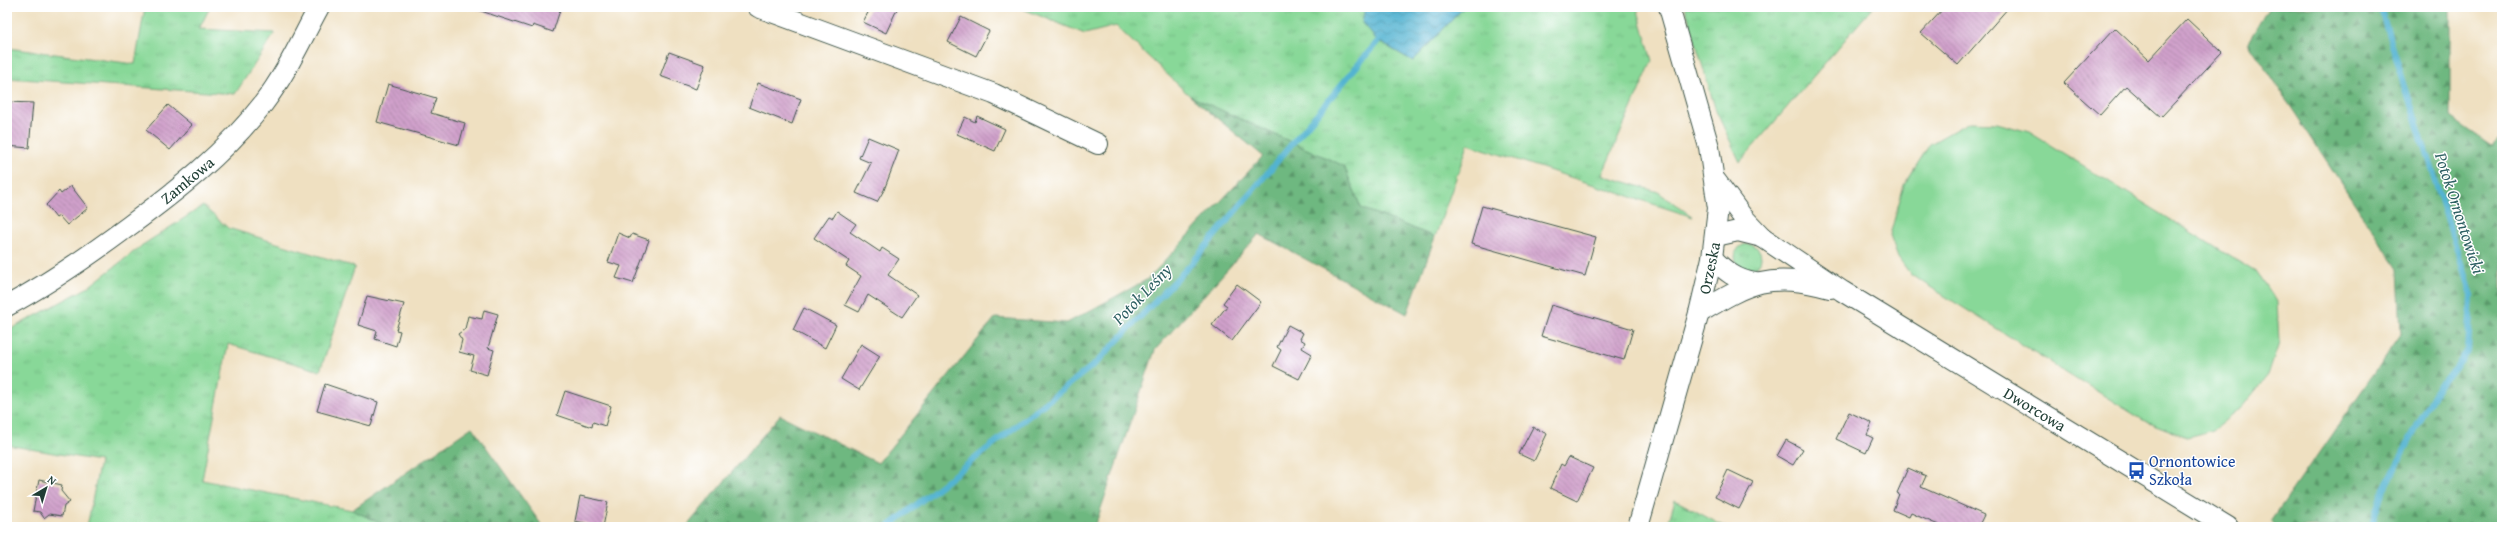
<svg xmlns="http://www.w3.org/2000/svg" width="2509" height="534" font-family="'Gentium Book Plus',serif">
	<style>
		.grass { fill: url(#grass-tufts); stroke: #548a66 }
		.forest { fill: url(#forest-firs); stroke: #467a5a }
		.pitch { fill: #88d898; stroke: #548a66 }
		.water { fill: url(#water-waves); stroke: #387882 }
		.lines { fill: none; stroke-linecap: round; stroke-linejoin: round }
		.stream { stroke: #52b3d1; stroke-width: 6 }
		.building { fill: url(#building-back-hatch) }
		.minor-casing { stroke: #3e5549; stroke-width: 22 }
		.minor { stroke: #fff; stroke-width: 20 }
		.labels { text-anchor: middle; stroke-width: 3; stroke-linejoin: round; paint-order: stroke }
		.street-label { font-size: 16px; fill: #1f3d34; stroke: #fff }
		.transit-label { font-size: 16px; fill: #164399; stroke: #fff; text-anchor: start }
		.water-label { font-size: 17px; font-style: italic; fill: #2e6063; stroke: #fff }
	</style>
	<defs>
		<pattern id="grass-tufts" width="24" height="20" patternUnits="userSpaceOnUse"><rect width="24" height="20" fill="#88d898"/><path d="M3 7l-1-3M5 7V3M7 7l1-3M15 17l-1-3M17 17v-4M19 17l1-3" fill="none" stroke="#75ba84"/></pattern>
		<pattern id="forest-firs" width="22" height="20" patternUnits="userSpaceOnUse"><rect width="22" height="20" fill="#6eb880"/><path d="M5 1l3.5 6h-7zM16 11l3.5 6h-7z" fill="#5a976a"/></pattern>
		<pattern id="water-waves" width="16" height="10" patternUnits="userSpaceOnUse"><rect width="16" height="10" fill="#52b3d1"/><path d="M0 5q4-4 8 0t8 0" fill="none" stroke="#4393aa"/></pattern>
		<pattern id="building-back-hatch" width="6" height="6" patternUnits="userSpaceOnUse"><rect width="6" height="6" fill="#d0a0cb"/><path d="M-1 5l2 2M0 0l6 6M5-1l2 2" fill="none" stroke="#a884a6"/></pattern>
	</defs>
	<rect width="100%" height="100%" fill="#fff"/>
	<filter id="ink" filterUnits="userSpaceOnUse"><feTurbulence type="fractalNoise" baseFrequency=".025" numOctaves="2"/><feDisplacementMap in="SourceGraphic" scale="8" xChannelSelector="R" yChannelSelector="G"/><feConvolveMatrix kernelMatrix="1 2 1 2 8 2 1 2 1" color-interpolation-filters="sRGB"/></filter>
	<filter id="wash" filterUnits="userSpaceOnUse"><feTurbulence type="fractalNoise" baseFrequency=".012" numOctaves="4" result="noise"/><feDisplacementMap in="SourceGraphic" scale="16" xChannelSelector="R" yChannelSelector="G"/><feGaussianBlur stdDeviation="0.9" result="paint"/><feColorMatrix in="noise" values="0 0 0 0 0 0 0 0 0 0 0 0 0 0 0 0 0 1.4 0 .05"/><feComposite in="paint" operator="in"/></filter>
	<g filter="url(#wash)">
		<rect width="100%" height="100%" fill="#efe0c1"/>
		<g class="grass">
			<polygon points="145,7 210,7 199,29 275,33 235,94 7,78 7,48 135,64"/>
			<polygon points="1018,7 1365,7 1362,23 1378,41 1413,61 1464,7 1637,7 1652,61 1602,175 1658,192 1693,217 1468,144 1435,237 1361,208 1344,166 1190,96 1116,26 1085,34"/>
			<polygon points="1685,7 1873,7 1740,162 1716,111"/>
			<polygon points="203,206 228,228 355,267 320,371 228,344 202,480 352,510 389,527 87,527 100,461 7,445 7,331 87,288 144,244"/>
			<circle cx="1748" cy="257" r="13"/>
			<polygon points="1675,500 1725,527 1667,527"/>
		</g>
		<g class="forest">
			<polygon points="2269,7 2450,7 2450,117 2492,146 2502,136 2502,527 2279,527 2271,522 2401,334 2398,269 2248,42"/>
			<polygon points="1190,96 1344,166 1361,208 1435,237 1407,314 1259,234 1155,350 1097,520 1093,527 686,527 780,415 878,463 995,318 1067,323 1148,279 1263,156"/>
			<polygon points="472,427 543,527 389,527 352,510"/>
		</g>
		<polygon class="pitch" points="1969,122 1997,123 2029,132 2257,273 2277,303 2279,342 2268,375 2242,407 2213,430 2187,437 2143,420 1911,275 1898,257 1890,235 1904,185 1930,144"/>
		<polygon class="water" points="1365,7 1464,7 1413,61 1378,41 1362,23"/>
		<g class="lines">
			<g class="stream">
				<polyline points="888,527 1096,363 1192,263 1378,41"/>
				<polyline points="2371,527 2381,495 2435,393 2468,352 2471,295 2380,7"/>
			</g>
		</g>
		<g id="blocks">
			<g class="building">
				<polygon points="478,7 561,7 553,32 533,25 532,28 478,10"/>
				<polygon points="871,7 898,7 886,33 863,22"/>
				<polygon points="1945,7 2009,7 1958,65 1921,33"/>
				<polygon points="961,17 989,31 976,56 948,42"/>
				<polygon points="2187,19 2222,52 2161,117 2126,86 2100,115 2064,83 2115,28 2149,60"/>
				<polygon points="669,52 705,65 696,89 660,76"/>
				<polygon points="758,83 801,99 792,124 749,107"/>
				<polygon points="388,84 436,98 431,113 465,123 459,145 377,122"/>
				<polygon points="7,102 33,103 29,148 7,146"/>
				<polygon points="168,105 192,125 170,150 146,130"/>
				<polygon points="977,116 1005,129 995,151 957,134 965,117 975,122"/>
				<polygon points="868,137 899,150 884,190 877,202 856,193 871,163 859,158"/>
				<polygon points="71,186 88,208 67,225 59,216 56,218 46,205 59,191 61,194"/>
				<polygon points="1482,206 1596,237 1585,276 1471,244"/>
				<polygon points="837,211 856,224 850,232 880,252 882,248 899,259 888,275 917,295 902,317 868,295 859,312 845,305 861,276 846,266 849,261 814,238 829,216 833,218"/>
				<polygon points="618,233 630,238 632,234 649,240 633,283 616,278 621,266 608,262"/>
				<polygon points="1237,284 1261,302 1232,341 1212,325 1227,306 1223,303"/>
				<polygon points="367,296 404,304 396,330 400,331 396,346 375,339 377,331 358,325"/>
				<polygon points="1551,305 1633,329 1624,360 1541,336"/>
				<polygon points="804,308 836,325 825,348 793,330"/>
				<polygon points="484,310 498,314 488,348 494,350 487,375 470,370 474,356 459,352 462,340 458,334 465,329 468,316 482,319"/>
				<polygon points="1288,325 1303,333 1300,339 1305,342 1302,348 1312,354 1299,379 1273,366 1281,350 1277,347"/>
				<polygon points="861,344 880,356 859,390 841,379"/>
				<polygon points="325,384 378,402 371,426 317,411"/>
				<polygon points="565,391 611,406 605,426 593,422 592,427 557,415"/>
				<polygon points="1849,412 1872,423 1867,435 1873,438 1866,453 1836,439"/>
				<polygon points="1533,427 1547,434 1534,461 1519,454"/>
				<polygon points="1786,440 1803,449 1793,465 1777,456"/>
				<polygon points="1569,457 1593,468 1577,501 1550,488 1561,464 1564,466"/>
				<polygon points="1908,468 1926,476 1921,487 1984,515 1978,527 1943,527 1911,513 1909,517 1893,510 1899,494 1897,493"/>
				<polygon points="1728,470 1753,482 1739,509 1715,497"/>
				<polygon points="39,480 62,485 61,491 70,502 64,506 62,516 49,514 44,518 40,512 33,511"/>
				<polygon points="580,496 608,502 603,527 575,521"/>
			</g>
		</g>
	</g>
	<g filter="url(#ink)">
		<use href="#blocks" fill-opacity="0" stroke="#3e5549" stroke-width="1"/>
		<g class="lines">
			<defs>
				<g id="minor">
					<polyline points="758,7 994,94 1098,144"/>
					<polyline points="1716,181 1742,216 1762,237 1842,291 2228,527"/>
					<polyline points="1716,236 1738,231 1762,237"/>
					<path d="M1712 258C1725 271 1736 280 1755 283"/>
					<path d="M7 306C50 283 90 255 129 226 178 190 225 153 263 104 286 74 301 40 319 7"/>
					<path d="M1699 313C1750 282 1769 272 1830 288"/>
					<polyline points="1638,527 1699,313 1712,258 1718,208 1709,147 1669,7"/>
				</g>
			</defs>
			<use href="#minor" class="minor-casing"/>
			<use href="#minor" class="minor"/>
		</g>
	</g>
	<defs>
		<symbol id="bus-bare" viewBox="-9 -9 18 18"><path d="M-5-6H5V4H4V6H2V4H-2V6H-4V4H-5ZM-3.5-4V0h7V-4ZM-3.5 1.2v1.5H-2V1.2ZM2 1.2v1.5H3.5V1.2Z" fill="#1a4fb4" stroke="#fff" stroke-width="2.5" paint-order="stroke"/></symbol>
	</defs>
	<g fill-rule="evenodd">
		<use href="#bus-bare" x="2124" y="458" width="25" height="25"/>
	</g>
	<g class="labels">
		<g class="street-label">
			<text transform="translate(187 180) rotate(-40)" y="6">Zamkowa</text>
			<text transform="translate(1709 268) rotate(-78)" y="6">Orzeska</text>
			<text transform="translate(2035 409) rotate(31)" y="6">Dworcowa</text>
		</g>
		<g class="transit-label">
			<text x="2149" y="467">Ornontowice<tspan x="2149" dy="18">Szkoła</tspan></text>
		</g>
		<g class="water-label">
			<text transform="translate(2460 213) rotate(72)" y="6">Potok Ornontowicki</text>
			<text transform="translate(1142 294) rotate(-46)" y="6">Potok Leśny</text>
		</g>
	</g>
	<rect width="2509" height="534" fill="none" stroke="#fff" stroke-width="24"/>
	<g transform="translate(46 488) rotate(38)" stroke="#ffffff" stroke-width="3" paint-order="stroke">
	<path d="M0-3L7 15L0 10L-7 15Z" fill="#1f3d34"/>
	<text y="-6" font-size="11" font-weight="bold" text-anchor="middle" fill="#1f3d34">N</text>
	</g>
</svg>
